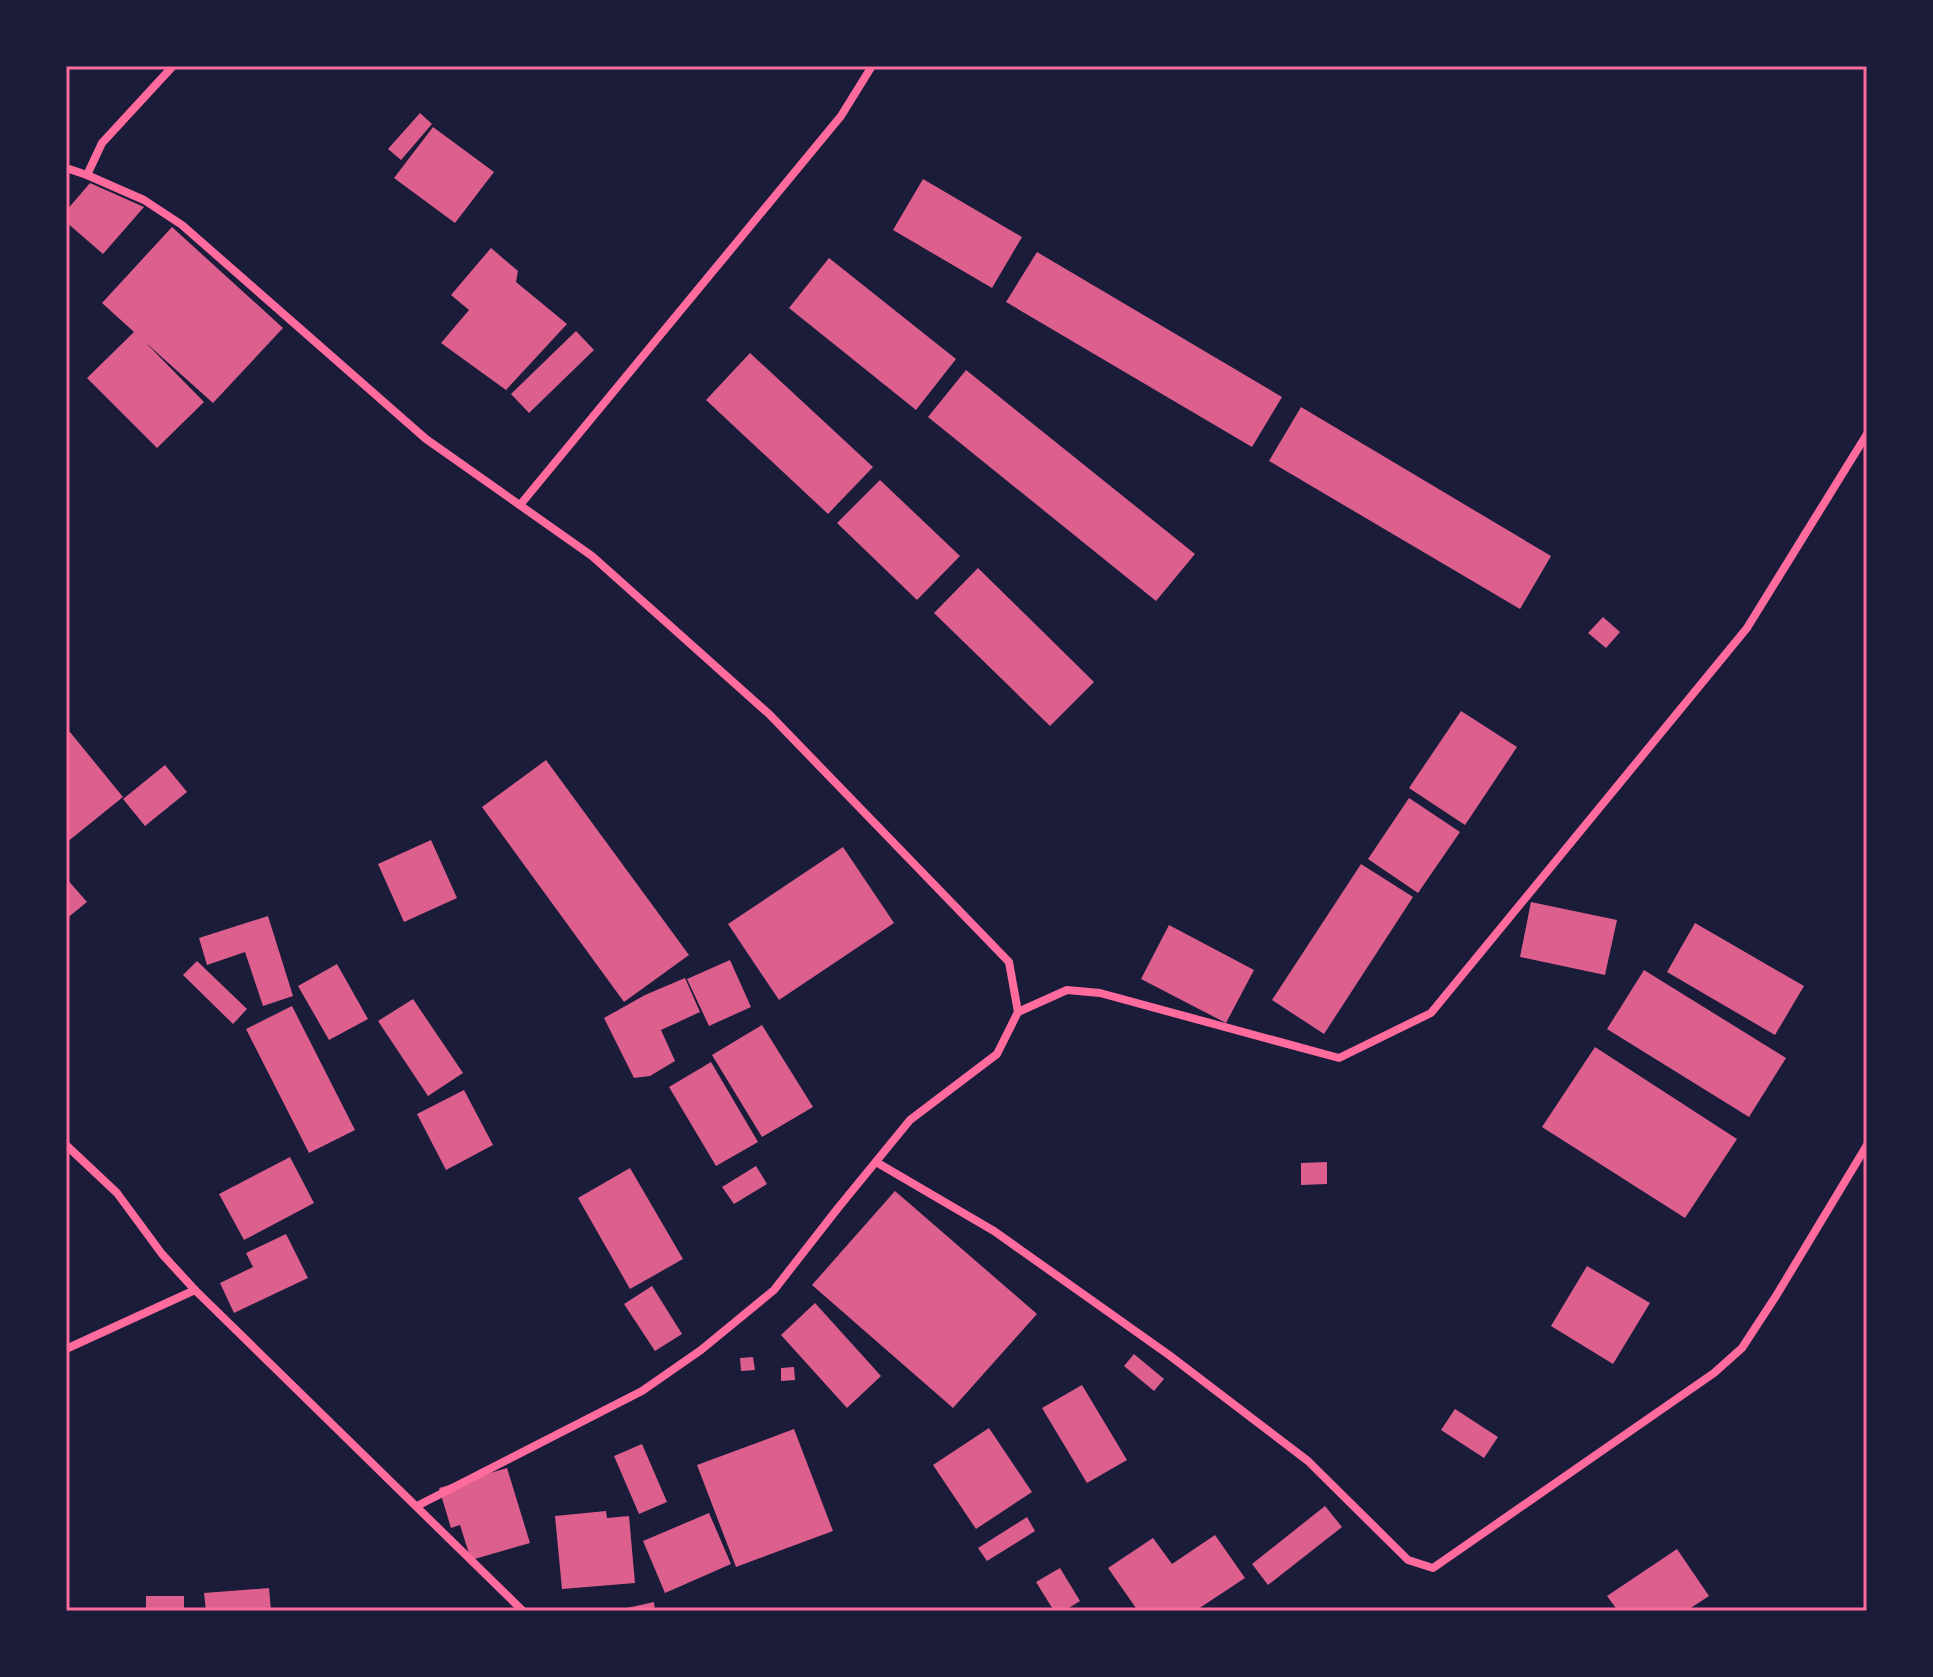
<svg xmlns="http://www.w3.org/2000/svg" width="1933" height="1677" font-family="'Source Sans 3',sans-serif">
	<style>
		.building { fill: #dd5f8e }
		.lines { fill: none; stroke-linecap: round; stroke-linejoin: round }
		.minor { stroke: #ff6b9d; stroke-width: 8 }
		.neatline { fill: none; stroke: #ff6b9d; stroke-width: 3 }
	</style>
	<rect width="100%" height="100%" fill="#1b1b3a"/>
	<g class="building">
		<polygon points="420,113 432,124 401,160 388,149"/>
		<polygon points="433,127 494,172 455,223 394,178"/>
		<polygon points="923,179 1022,237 992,288 893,230"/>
		<polygon points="90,183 144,207 103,254 66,222 66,211"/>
		<polygon points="172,227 283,328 213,403 145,342 204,402 157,448 87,378 134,332 102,303"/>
		<polygon points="491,248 518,271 516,282 567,324 506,390 441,343 469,310 451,295"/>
		<polygon points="1037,252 1282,397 1252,447 1006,302"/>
		<polygon points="829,258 956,359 916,410 789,308"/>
		<polygon points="576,331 594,350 529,413 511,394"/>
		<polygon points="750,353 873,467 828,514 706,400"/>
		<polygon points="966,370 1195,554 1156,601 928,417"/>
		<polygon points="1301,407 1551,556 1520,609 1269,461"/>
		<polygon points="880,480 960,556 917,600 837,523"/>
		<polygon points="978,568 1094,682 1050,726 934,613"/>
		<polygon points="1603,617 1620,632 1606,648 1588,633"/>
		<polygon points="1461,711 1517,747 1465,825 1409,788"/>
		<polygon points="70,732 123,797 66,843 66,735"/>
		<polygon points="546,760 689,955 624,1002 482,807"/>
		<polygon points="165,765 187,792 145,826 123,799"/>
		<polygon points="1409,798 1460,832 1418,893 1368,859"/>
		<polygon points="431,840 457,898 404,922 378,864"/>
		<polygon points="843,847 894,923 779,1000 728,924"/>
		<polygon points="1361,864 1413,897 1324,1034 1272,1000"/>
		<polygon points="66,878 87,902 66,919"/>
		<polygon points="1531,902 1617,920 1605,975 1520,957"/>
		<polygon points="268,916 293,996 263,1006 245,952 207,965 199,938"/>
		<polygon points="1695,923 1804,986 1775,1035 1667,972"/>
		<polygon points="1169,925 1254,970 1226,1023 1141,979"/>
		<polygon points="730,960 751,1007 709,1026 687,979"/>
		<polygon points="197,961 247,1009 233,1024 183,975"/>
		<polygon points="337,964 368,1019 329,1040 298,986"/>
		<polygon points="1644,970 1786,1058 1749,1117 1607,1029"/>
		<polygon points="685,978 700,1012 661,1030 675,1061 650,1076 634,1078 604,1018 645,995"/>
		<polygon points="413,999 463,1073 428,1096 378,1021"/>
		<polygon points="292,1006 355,1130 309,1153 246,1029"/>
		<polygon points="762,1025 813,1107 762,1137 712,1055"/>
		<polygon points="1595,1047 1737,1139 1685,1218 1542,1127"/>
		<polygon points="711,1062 758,1142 716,1166 669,1087"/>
		<polygon points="464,1090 493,1145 446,1170 417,1114"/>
		<polygon points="290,1157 314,1203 244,1240 219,1194"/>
		<polygon points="1327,1162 1327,1184 1301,1185 1301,1163"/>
		<polygon points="756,1166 767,1184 734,1204 722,1187"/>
		<polygon points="630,1168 683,1259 630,1289 578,1198"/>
		<polygon points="895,1191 1037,1314 953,1408 812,1285"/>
		<polygon points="286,1234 308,1278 234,1313 220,1283 253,1267 246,1253"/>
		<polygon points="1587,1266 1650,1303 1613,1364 1551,1326"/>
		<polygon points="652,1286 682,1334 655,1351 624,1304"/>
		<polygon points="815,1303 881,1376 847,1408 781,1335"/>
		<polygon points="1134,1354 1164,1379 1154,1391 1124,1366"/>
		<polygon points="753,1357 755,1370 741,1371 740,1358"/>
		<polygon points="794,1367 795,1380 781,1381 781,1368"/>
		<polygon points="1082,1385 1127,1460 1087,1483 1042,1408"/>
		<polygon points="1455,1409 1498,1437 1484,1458 1441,1430"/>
		<polygon points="989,1428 1032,1492 976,1529 933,1465"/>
		<polygon points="794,1429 833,1531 736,1567 697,1465"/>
		<polygon points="642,1444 667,1502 639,1514 614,1456"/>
		<polygon points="507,1468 530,1543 471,1560 460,1525 451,1528 439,1488"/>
		<polygon points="1325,1506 1342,1527 1268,1585 1252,1564"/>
		<polygon points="606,1511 607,1518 629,1516 635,1583 562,1589 555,1516"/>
		<polygon points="709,1513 731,1564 665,1593 643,1541"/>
		<polygon points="1027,1517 1035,1531 987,1561 978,1548"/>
		<polygon points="1215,1535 1245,1578 1195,1611 1138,1611 1108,1568 1153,1538 1172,1564"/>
		<polygon points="1677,1549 1709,1596 1686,1611 1618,1611 1607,1596"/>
		<polygon points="1060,1568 1080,1601 1064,1611 1054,1611 1036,1582"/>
		<polygon points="269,1588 271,1611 206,1611 204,1593"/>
		<rect x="146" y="1596" width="38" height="15"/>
		<polygon points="654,1602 655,1611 618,1611 618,1610"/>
	</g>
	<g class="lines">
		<g class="minor">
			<polyline points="66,168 87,175 144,200 182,225 426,439 592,556 769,714 1009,962 1018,1012 997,1054 910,1120 838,1208 774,1290 701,1350 642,1391 417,1506"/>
			<polyline points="87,175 102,143 173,66"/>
			<polyline points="520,505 841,116 872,66"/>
			<polyline points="1018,1012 1067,990 1100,993 1339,1058 1431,1013 1747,628 1867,434"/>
			<polyline points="66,1145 117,1193 162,1254 195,1290 523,1611"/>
			<polyline points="876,1162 994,1231 1169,1355 1308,1461 1408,1560 1433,1568 1714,1373 1742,1348 1776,1296 1867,1145"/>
			<polyline points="66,1349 195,1290"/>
		</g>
	</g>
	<rect width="1933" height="1677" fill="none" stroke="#1b1b3a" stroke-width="136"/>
	<rect x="68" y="68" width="1797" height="1541" class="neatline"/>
</svg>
